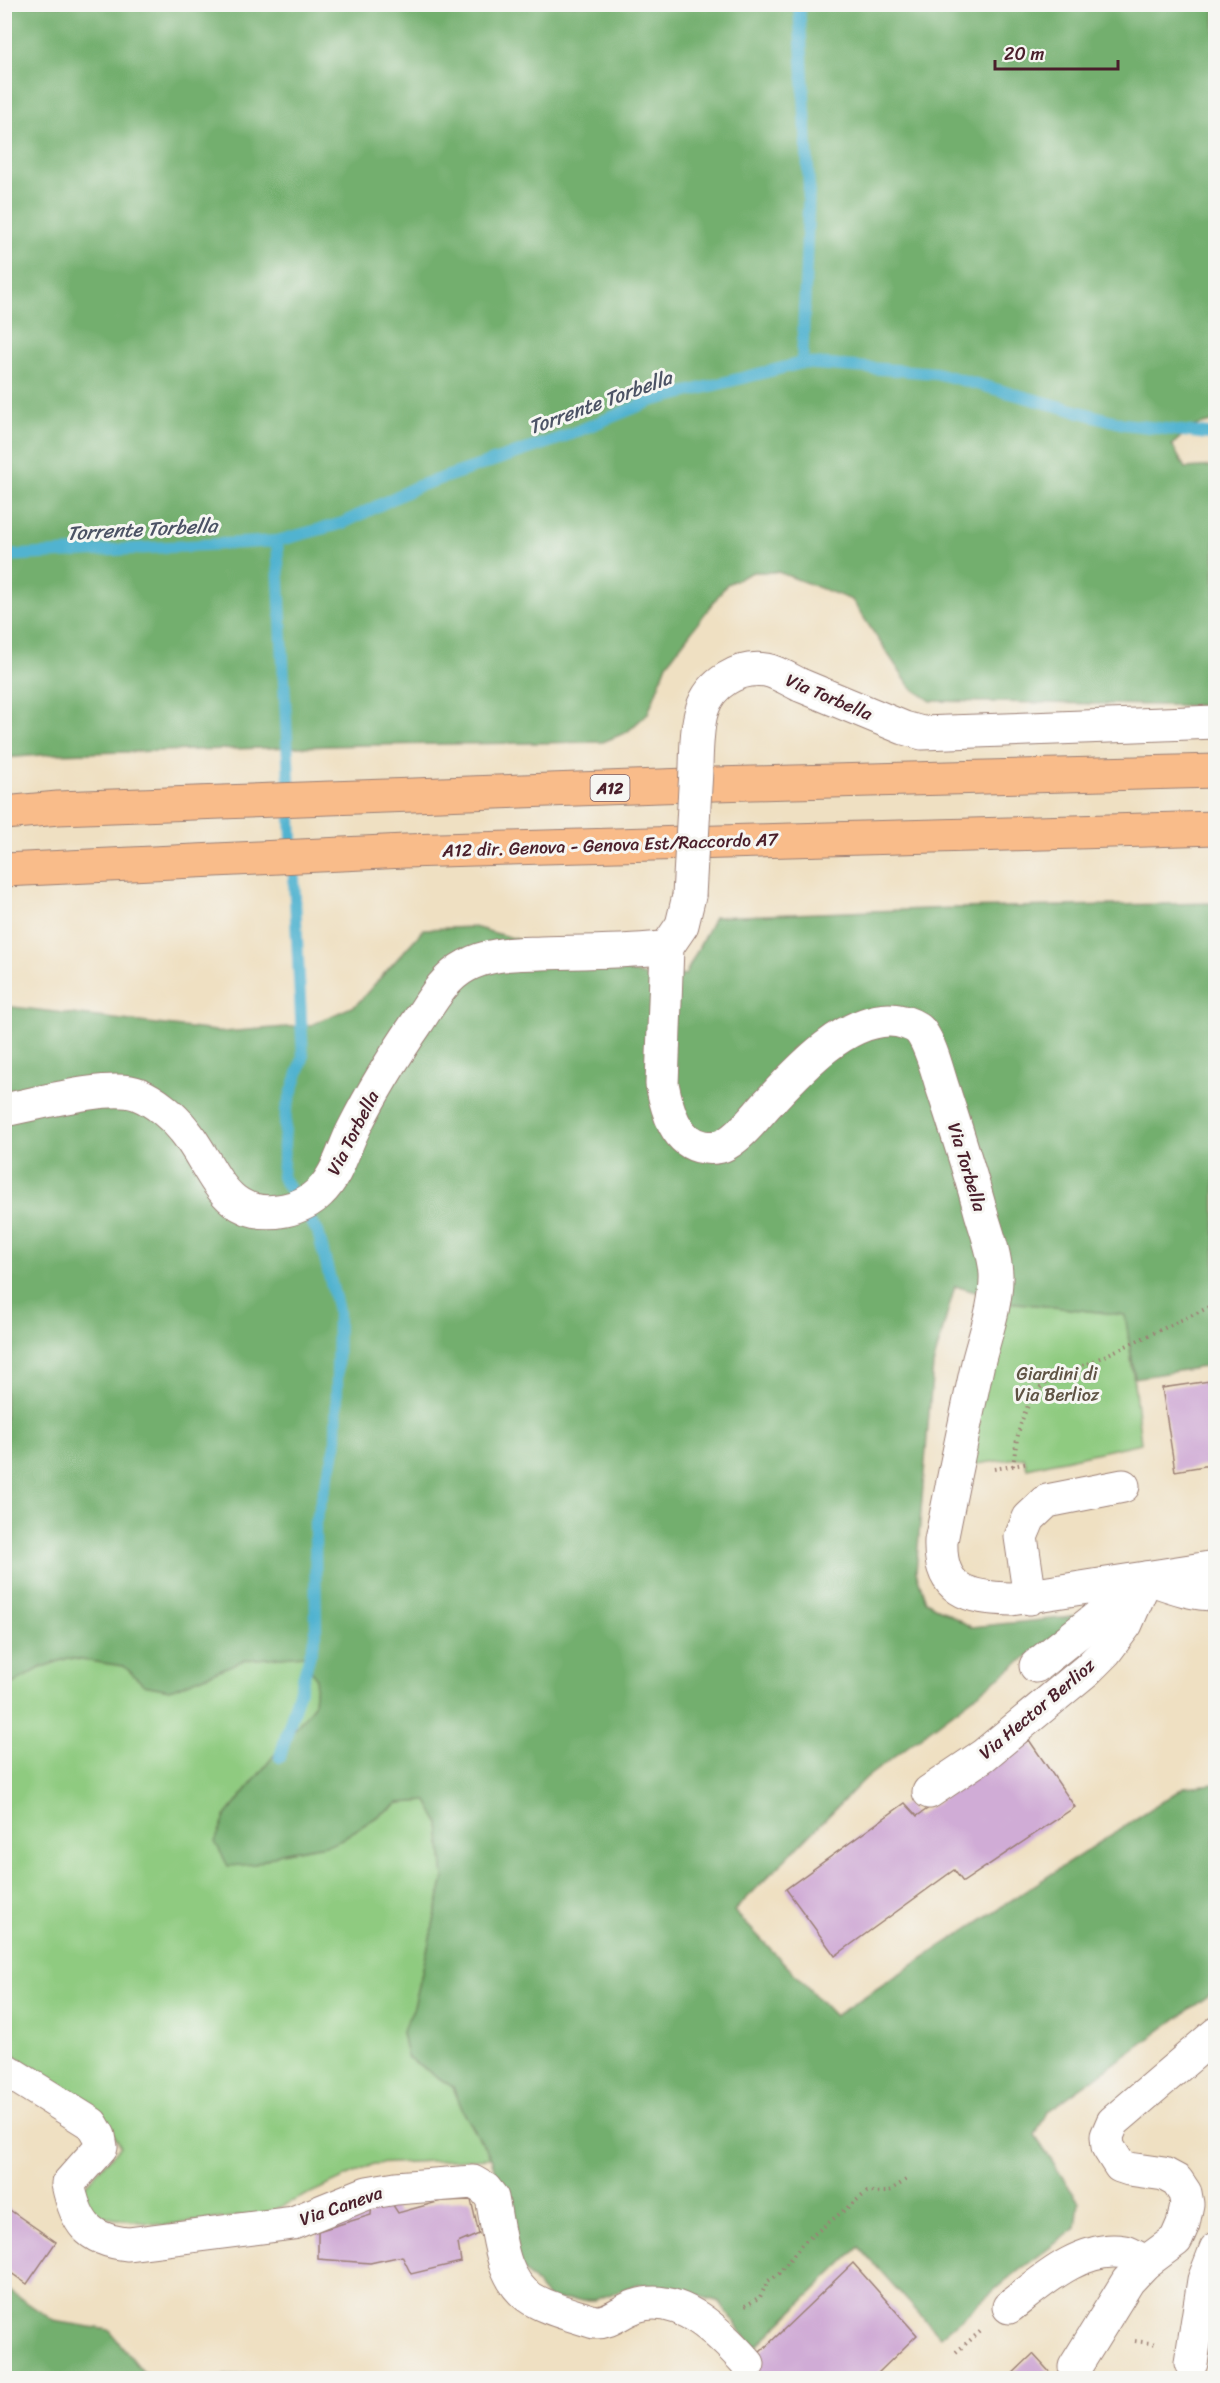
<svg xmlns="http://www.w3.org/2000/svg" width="1220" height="2383" font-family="Sriracha,sans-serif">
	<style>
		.green { fill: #8fcb80; stroke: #6c7556; stroke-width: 1.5 }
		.forest { fill: #73af6e; stroke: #5e674c; stroke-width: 1.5 }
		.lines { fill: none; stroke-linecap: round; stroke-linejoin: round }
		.stream { stroke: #51b3d0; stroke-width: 12 }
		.building { fill: #d0acd6 }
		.minor-casing { stroke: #9c8076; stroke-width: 35 }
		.highway-casing { stroke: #9c8076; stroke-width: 35 }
		.path { stroke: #9c8076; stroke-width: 4; stroke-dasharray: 1.5 4.5; stroke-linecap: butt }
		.minor { stroke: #fff; stroke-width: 33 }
		.highway { stroke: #f9bc8a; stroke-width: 33 }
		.minor-bridge-casing { stroke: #9c8076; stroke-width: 35; stroke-linecap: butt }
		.minor-bridge { stroke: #fff; stroke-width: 33 }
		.labels { text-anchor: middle; stroke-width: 6; stroke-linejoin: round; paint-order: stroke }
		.shield { fill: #f6f6f2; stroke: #7e6067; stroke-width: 1.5 }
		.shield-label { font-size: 16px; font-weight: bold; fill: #4a1f2b }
		.street-label { font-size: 18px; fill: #4a1f2b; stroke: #f6f6f2 }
		.park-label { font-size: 18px; fill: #5f5344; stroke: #f6f6f2 }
		.water-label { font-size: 20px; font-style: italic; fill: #4c5365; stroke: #f6f6f2 }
	</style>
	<rect width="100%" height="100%" fill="#f6f6f2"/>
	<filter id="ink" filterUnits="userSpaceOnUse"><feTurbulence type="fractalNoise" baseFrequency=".0167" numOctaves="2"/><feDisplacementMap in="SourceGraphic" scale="12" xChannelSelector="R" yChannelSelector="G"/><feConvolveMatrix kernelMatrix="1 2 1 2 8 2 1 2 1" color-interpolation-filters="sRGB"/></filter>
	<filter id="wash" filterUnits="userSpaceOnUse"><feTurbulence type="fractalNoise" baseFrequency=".008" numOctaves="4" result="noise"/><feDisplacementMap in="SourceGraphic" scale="24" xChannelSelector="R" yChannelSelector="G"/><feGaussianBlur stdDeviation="1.35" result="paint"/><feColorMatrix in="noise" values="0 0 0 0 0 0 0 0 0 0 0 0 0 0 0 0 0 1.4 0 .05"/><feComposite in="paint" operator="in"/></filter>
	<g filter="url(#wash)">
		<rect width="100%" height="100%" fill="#efe0c2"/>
		<g class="green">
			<polygon points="1009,1302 1126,1315 1141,1443 1027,1468 1024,1457 963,1466"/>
			<polygon points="303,1655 316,1678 314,1705 225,1817 255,1864 281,1853 335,1843 399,1803 427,1801 439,1823 444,1878 414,2007 402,2032 407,2057 453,2087 463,2111 491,2158 374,2164 267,2213 164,2225 95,2216 79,2192 121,2146 101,2114 5,2049 4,1688 42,1667 68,1658 124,1666 144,1685 170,1690 244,1660"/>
		</g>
		<g class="forest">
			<polygon points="5,5 1215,5 1215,421 1192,427 1172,445 1185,468 1215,466 1215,706 931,701 910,687 852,600 778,572 753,572 727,584 667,664 648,713 627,732 603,742 366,745 54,754 5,758"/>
			<polygon points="1215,903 1215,1365 1135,1378 1125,1315 1009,1302 955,1286 933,1365 916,1572 926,1601 971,1627 1081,1616 866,1778 734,1911 835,2016 1184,1787 1215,1784 1215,1991 1047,2112 1035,2136 1079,2202 1076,2228 1006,2280 940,2337 859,2247 756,2347 739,2330 720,2302 681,2291 638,2284 595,2300 550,2300 516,2261 507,2211 491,2158 463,2111 453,2087 407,2057 402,2032 414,2007 444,1878 439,1823 427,1801 399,1803 335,1843 281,1853 255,1864 228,1866 215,1842 225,1817 314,1705 316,1678 303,1655 244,1660 170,1690 144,1685 124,1666 68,1658 42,1667 5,1688 5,1006 224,1032 311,1025 356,1005 424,929 474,927 646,976 685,975 714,917 955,908"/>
			<polygon points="4,2287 54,2321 109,2330 144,2373 187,2378 5,2378"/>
			<polygon points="257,2373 329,2378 213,2378"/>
		</g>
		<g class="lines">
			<g class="stream">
				<polyline points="799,4 809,187 802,363"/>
				<polyline points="277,541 303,1058 286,1110 282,1177 318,1232 338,1310 336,1446 315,1523 316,1634 280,1757"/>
				<polyline points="4,556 277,541 343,523 416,487 558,439 651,401 802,363 936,373 1124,424 1216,435"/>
			</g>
		</g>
		<g id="blocks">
			<g class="building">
				<polygon points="1216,1380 1216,1464 1175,1471 1162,1388"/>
				<polygon points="1029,1740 1075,1807 963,1882 954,1870 835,1956 786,1889 905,1803 917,1816"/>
				<polygon points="389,2199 398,2213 441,2201 471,2200 479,2234 458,2243 461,2262 411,2274 402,2256 370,2263 318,2259 318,2231 371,2215 372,2202"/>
				<polygon points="4,2206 56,2242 27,2284 4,2268"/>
				<polygon points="853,2263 917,2335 873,2378 733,2378"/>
				<polygon points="1033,2354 1055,2378 1008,2378"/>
			</g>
		</g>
	</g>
	<g filter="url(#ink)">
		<use href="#blocks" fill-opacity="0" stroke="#9c8076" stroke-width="1.5"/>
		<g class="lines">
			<defs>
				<g id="minor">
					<polyline points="800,685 904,728 922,733 1216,722"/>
					<path d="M689 896 682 925 667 947 662 1084C667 1109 675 1143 704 1147 712 1148 719 1148 726 1144 743 1134 755 1117 768 1103 798 1071 842 1021 889 1020 899 1020 915 1024 921 1032 932 1047 938 1075 944 1092 957 1132 970 1172 981 1213 987 1233 995 1254 996 1274 997 1304 985 1335 978 1363 965 1422 953 1481 941 1541 939 1591 968 1598 1011 1599L1216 1567"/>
					<path d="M4 1110C36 1104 111 1083 138 1094 155 1101 173 1116 184 1130 214 1166 222 1223 285 1210 299 1207 310 1202 320 1192 338 1175 343 1149 354 1128 373 1090 395 1055 419 1020 432 1000 445 977 466 966 489 953 515 954 541 953 583 951 626 953 667 947"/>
					<path d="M1154 1580C1174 1587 1193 1594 1216 1594"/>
					<polyline points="1030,1598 1021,1537 1029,1518 1047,1501 1123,1486"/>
					<polyline points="1036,1666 1143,1581"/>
					<polyline points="929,1792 984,1755 1088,1669 1105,1652 1126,1624 1146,1578"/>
					<path d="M4 2069 92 2124 99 2136 101 2147 68 2184C76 2222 87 2240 128 2244L293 2223 367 2193 396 2188 473 2182 485 2189 492 2198C499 2231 500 2280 532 2299 550 2310 574 2315 594 2322 611 2323 620 2311 636 2306 680 2291 722 2335 748 2364"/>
					<path d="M1009 2307C1040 2283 1082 2244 1125 2252 1131 2253 1139 2259 1145 2263"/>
					<polyline points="1191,2363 1204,2280 1216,2249"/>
					<polyline points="1075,2367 1128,2281 1145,2263 1176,2240 1183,2224 1187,2204 1185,2193 1177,2181 1164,2174 1129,2169 1120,2166 1108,2147 1107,2136 1113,2122 1216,2034"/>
				</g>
				<g id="highway">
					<polyline points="4,813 58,808 715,784 1216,771"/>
					<polyline points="4,870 405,851 1216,828"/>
				</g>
			</defs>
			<use href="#minor" class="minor-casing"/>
			<use href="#highway" class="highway-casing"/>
			<g class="path">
				<path d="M1013 1466C1017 1435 1021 1407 1044 1384L1216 1304"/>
				<polyline points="994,1469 1029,1463"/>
				<polyline points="745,2306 760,2297 768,2281 779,2273 803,2243 867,2192 888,2192 909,2178"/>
				<polyline points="1135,2341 1157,2344"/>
				<polyline points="956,2352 981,2331"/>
			</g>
			<use href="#minor" class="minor"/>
			<use href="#highway" class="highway"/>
			<defs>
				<path id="minor-bridge" d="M689 896C691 860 693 823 695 787 697 764 695 731 702 710 710 683 739 666 766 670 777 672 790 680 800 685"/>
			</defs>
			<use href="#minor-bridge" class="minor-bridge-casing"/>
			<use href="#minor-bridge" class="minor-bridge"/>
		</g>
	</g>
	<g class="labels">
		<rect class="shield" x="590.5" y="775" width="39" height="26" rx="4.5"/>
		<g class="shield-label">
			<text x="610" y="794">A12</text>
		</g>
		<g class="street-label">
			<text transform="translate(829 697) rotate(23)" y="6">Via Torbella</text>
			<text transform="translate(610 845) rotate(-2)" y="6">A12 dir. Genova - Genova Est/Raccordo A7</text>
			<text transform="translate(353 1133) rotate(-63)" y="6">Via Torbella</text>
			<text transform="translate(967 1167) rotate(73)" y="6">Via Torbella</text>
			<text transform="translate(1037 1709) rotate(-40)" y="6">Via Hector Berlioz</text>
			<text transform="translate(341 2206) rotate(-19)" y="6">Via Caneva</text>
		</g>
		<g class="park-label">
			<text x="1057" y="1380">Giardini di<tspan x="1057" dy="21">Via Berlioz</tspan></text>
		</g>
		<g class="water-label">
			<text transform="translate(600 402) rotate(-20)" y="7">Torrente Torbella</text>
			<text transform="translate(142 529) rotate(-3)" y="7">Torrente Torbella</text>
		</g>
	</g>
	<rect width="1220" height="2383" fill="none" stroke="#f6f6f2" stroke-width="24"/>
	<path d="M995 60v9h123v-9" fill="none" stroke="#4a1f2b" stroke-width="3"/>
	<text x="1004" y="60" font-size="18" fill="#4a1f2b" stroke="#f6f6f2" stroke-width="4.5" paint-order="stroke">20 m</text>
</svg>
